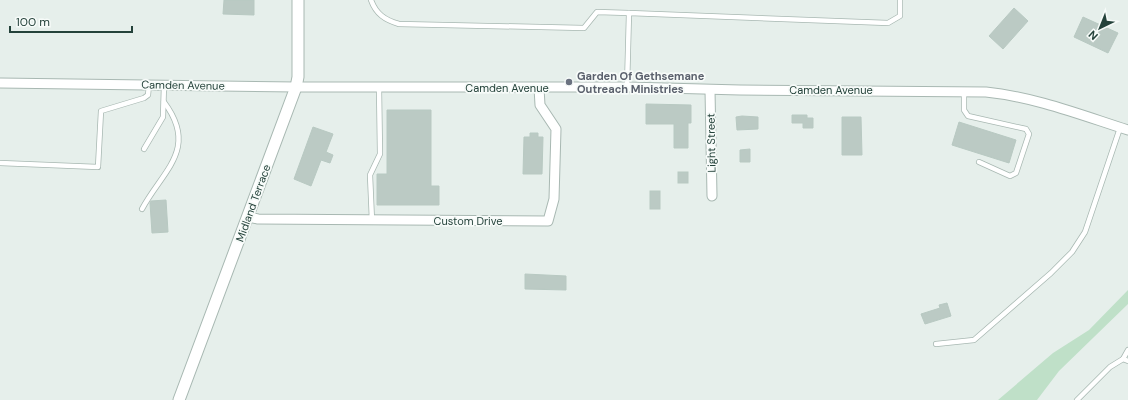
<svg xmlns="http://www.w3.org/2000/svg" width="1128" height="400" font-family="'DM Sans',sans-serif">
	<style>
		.green { fill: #bfe0c8 }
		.building { fill: #bbcac4; stroke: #b8c9c2 }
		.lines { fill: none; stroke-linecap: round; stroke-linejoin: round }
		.service-casing { stroke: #a8b8b2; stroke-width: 6 }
		.minor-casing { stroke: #a8b8b2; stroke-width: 11 }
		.tertiary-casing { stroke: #a8b8b2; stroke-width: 13 }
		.service { stroke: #fff; stroke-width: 4.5 }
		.minor { stroke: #fff; stroke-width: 9 }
		.tertiary { stroke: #fff; stroke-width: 11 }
		.worship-dot { fill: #6b7280; stroke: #f7fbf9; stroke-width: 1.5 }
		.labels { text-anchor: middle; stroke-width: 3.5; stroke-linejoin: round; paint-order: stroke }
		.worship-label { font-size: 11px; font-weight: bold; fill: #5b616d; stroke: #f7fbf9; text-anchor: start }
		.street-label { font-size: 11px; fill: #24423a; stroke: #f7fbf9 }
	</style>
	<rect width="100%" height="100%" fill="#e6efeb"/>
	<polygon class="green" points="1128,290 1128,304 1059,371 1037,400 998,400 1053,353 1089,330"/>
	<g class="building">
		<polygon points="224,0 254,0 254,15 223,14"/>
		<polygon points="1014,8 1028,21 1003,49 989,36"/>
		<polygon points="1083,17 1118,33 1108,53 1074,37"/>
		<polygon points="646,104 691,105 691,123 688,123 688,148 674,148 674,124 646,124"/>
		<polygon points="387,110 431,110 431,186 439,186 439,205 377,205 377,174 387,174"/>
		<polygon points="792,115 807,115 807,118 813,118 813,128 803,128 803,123 792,123"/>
		<polygon points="742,116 758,117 758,129 737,130 736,117"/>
		<polygon points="842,117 861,117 862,155 842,155"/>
		<polygon points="959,122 1016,140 1009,163 952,145"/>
		<polygon points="313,127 333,134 326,152 333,155 330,163 321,160 311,186 294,179"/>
		<polygon points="530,133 538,133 538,137 543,137 542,174 523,174 524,137 530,137"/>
		<polygon points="750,149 750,162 740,162 740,150"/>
		<rect x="678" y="172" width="10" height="11"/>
		<rect x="650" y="191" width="10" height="18"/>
		<polygon points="166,200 168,232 152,233 150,203 151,201"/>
		<polygon points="525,274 566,276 566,290 525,289"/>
		<polygon points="947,303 951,316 925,324 921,314 940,308 939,305"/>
	</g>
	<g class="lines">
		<defs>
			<g id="service">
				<path d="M371 0C376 14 385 20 399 24L584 28 597 12 629 13"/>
				<polyline points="627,87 629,13 888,23 900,16 900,0"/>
				<polyline points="964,92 964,110 968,116 1026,129 1029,134 1016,173 1010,176 979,162"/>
				<polyline points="144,149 163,117 164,85"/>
				<polyline points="0,163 98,167 101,111 144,98 148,95 149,85"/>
				<path d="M142 209C163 170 199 149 164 102"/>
				<polyline points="372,221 370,175 380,154 379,87"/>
				<polyline points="936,344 974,340 1051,273 1072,252 1085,232 1120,128"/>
				<polyline points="1123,359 1128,350"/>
				<polyline points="1077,400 1110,367 1123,359 1128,361"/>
			</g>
			<g id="minor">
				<path d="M0 83 296 87H627L740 90 986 92C1035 97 1081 115 1128 130"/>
				<polyline points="710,90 712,196"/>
				<polyline points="248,217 258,219 548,221 554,199 556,129 540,105 539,88"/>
			</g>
			<polyline id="tertiary" points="179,400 296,87 298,77 298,0"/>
		</defs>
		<use href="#service" class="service-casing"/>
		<use href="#minor" class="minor-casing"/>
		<use href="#tertiary" class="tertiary-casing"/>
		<use href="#service" class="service"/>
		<use href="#minor" class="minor"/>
		<use href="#tertiary" class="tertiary"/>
	</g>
	<circle class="worship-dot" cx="569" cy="82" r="4"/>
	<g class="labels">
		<g class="worship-label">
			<text x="577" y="80">Garden Of Gethsemane<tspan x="577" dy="13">Outreach Ministries</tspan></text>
		</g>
		<g class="street-label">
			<text transform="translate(183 85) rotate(1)" y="4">Camden Avenue</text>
			<text x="507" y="92">Camden Avenue</text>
			<text x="831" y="94">Camden Avenue</text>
			<text transform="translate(711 143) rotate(-91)" y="4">Light Street</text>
			<text transform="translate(253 203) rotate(-70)" y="4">Midland Terrace</text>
			<text x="468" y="225">Custom Drive</text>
		</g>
	</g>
	<g transform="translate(1100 28) rotate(223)" stroke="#f7fbf9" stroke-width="3" paint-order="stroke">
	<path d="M0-3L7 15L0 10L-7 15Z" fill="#24423a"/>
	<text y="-6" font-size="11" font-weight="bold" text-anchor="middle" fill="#24423a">N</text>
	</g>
	<path d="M10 26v6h122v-6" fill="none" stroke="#24423a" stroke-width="2"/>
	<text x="16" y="26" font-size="12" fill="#24423a" stroke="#f7fbf9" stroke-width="3" paint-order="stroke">100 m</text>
</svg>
